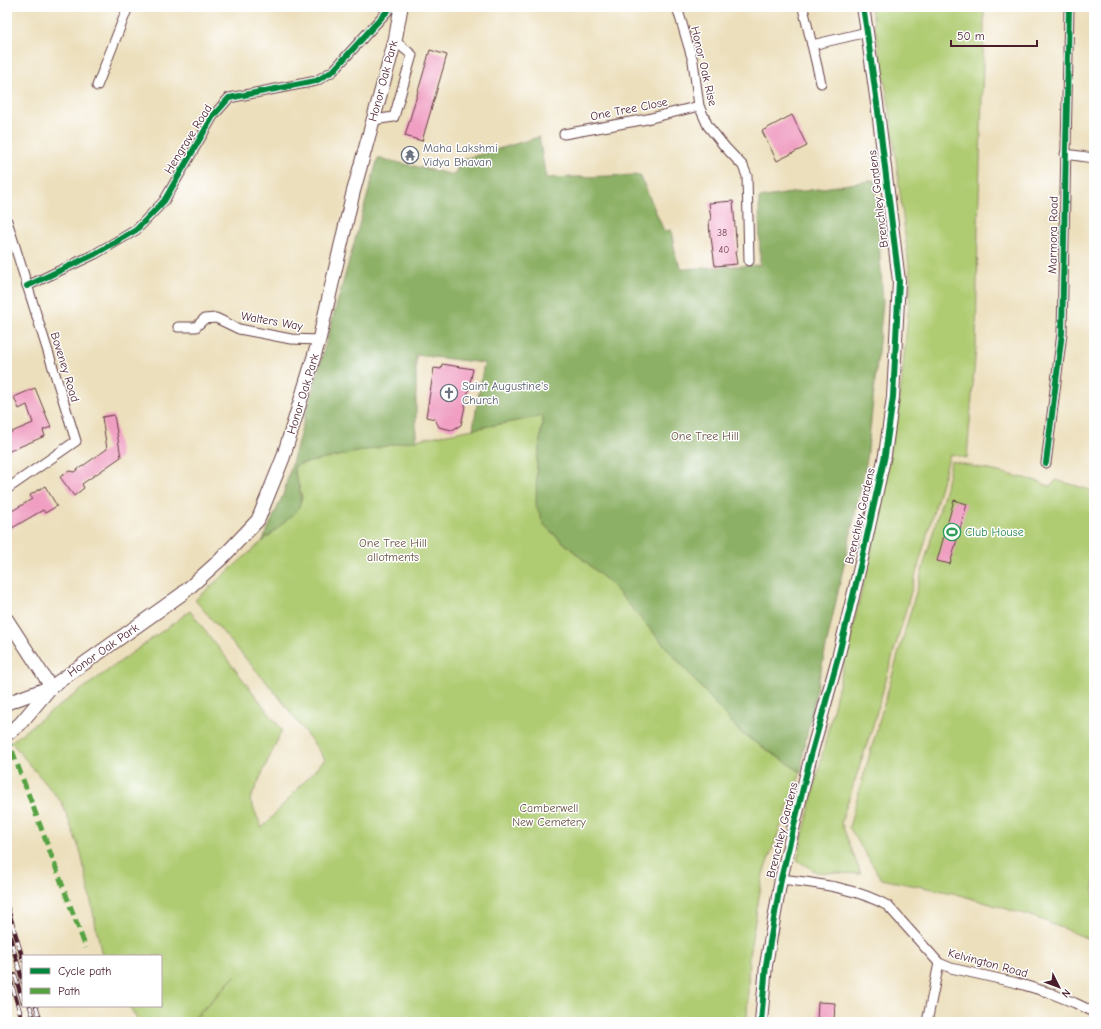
<svg xmlns="http://www.w3.org/2000/svg" width="1101" height="1029" font-family="'Comic Neue',sans-serif">
	<style>
		.green { fill: #b0cc73; stroke: #7d764f }
		.forest { fill: #8cb065; stroke: #6b6848 }
		.building { fill: #f09fc2 }
		.lines { fill: none; stroke-linecap: round; stroke-linejoin: round }
		.minor-casing { stroke: #623c41; stroke-width: 11 }
		.tertiary-casing { stroke: #623c41; stroke-width: 14 }
		.secondary-casing { stroke: #623c41; stroke-width: 15 }
		.minor { stroke: #fff; stroke-width: 9 }
		.tertiary { stroke: #fff; stroke-width: 12 }
		.secondary { stroke: #fff; stroke-width: 13 }
		.rail-casing { stroke: #4a1f2b; stroke-width: 4.5 }
		.rail { stroke: #fff; stroke-width: 3; stroke-dasharray: 9; stroke-linecap: butt }
		.quiet { stroke: #56a243; stroke-width: 5; stroke-dasharray: 10 5; stroke-linecap: butt }
		.cycleway-casing { stroke: #fff; stroke-width: 8 }
		.cycleway { stroke: #00873e; stroke-width: 6 }
		.labels { text-anchor: middle; stroke-width: 3; stroke-linejoin: round; paint-order: stroke }
		.number-label { font-size: 10px; fill: #743f51 }
		.street-label { font-size: 12px; fill: #4a1f2b; stroke: #fff }
		.worship-label { font-size: 12px; fill: #5b616d; stroke: #fff; text-anchor: start }
		.park-label { font-size: 12px; fill: #695341; stroke: #fff }
		.leisure-label { font-size: 12px; fill: #27864d; stroke: #fff; text-anchor: start }
	</style>
	<rect width="100%" height="100%" fill="#fff"/>
	<filter id="ink" filterUnits="userSpaceOnUse"><feTurbulence type="fractalNoise" baseFrequency=".025" numOctaves="2"/><feDisplacementMap in="SourceGraphic" scale="8" xChannelSelector="R" yChannelSelector="G"/><feConvolveMatrix kernelMatrix="1 2 1 2 8 2 1 2 1" color-interpolation-filters="sRGB"/></filter>
	<filter id="wash" filterUnits="userSpaceOnUse"><feTurbulence type="fractalNoise" baseFrequency=".012" numOctaves="4" result="noise"/><feDisplacementMap in="SourceGraphic" scale="16" xChannelSelector="R" yChannelSelector="G"/><feGaussianBlur stdDeviation="0.9" result="paint"/><feColorMatrix in="noise" values="0 0 0 0 0 0 0 0 0 0 0 0 0 0 0 0 0 1.4 0 .05"/><feComposite in="paint" operator="in"/></filter>
	<g filter="url(#wash)">
		<rect width="100%" height="100%" fill="#ecdfbc"/>
		<g class="green">
			<polygon points="871,7 984,7 984,27 978,230 976,346 967,458 950,454 872,729 841,822 861,874 816,872 797,860 874,539 901,387 911,283 890,110"/>
			<polygon points="543,416 538,457 537,460 549,530 611,584 741,733 801,772 763,874 749,956 747,1022 192,1022 236,975 190,1022 139,1022 129,1006 161,1006 161,956 102,956 81,853 62,803 11,742 34,724 190,611 282,730 250,800 262,828 325,759 279,697 195,600 297,511 302,497 294,470 295,467 296,465 404,442"/>
			<polygon points="951,461 1041,482 1045,485 1051,486 1056,480 1094,491 1094,941 1037,918 953,893 881,879 849,827 946,487"/>
		</g>
		<path class="forest" d="M539 137 546 178 640 175 664 231 671 230 676 257 681 269 760 265 759 198 875 180 883 303 867 459 804 748 801 772 741 733 611 584 544 525 536 505 537 460 538 457 543 416 473 429 484 363 416 355V441L404 442 296 465 295 467 294 470C298 485 305 497 297 511L262 542 283 495 378 158 454 175 461 160Z"/>
		<g id="blocks">
			<g class="building">
				<polygon points="430,50 447,55 422,141 405,136"/>
				<polygon points="792,115 807,146 777,161 762,131"/>
				<polygon points="733,201 737,252 735,252 737,264 715,266 711,237 710,237 709,220 711,220 709,203"/>
				<polygon points="442,364 473,369 461,425 452,430 439,427 435,419 426,417 434,368 441,369"/>
				<polygon points="35,388 51,427 43,430 45,436 7,452 7,434 33,423 27,405 19,409 14,397"/>
				<polygon points="114,415 121,457 82,484 84,488 74,496 60,477 69,471 74,472 107,449 102,417"/>
				<polygon points="45,486 57,506 45,513 43,510 7,531 7,514 32,499 30,495"/>
				<polygon points="954,500 967,504 950,564 937,561"/>
				<polygon points="818,1002 835,1003 834,1022 817,1022"/>
			</g>
		</g>
	</g>
	<g filter="url(#ink)">
		<use href="#blocks" fill-opacity="0" stroke="#623c41" stroke-width="1"/>
		<g class="lines">
			<defs>
				<g id="minor">
					<polyline points="677,7 693,61 699,106 708,126 725,147 743,166 747,176 749,261"/>
					<polyline points="803,8 812,45"/>
					<polyline points="821,83 812,45 867,32"/>
					<polyline points="97,86 128,7"/>
					<polyline points="373,120 394,117 412,55 395,41"/>
					<polyline points="564,134 647,119 699,106"/>
					<polyline points="1065,154 1094,158"/>
					<polyline points="7,221 76,441 7,489"/>
					<polyline points="27,286 95,254 136,230 164,201 213,116 229,98 316,81 333,71 391,7"/>
					<polyline points="178,327 196,327 204,319 216,318 239,329 291,339 319,340"/>
					<polyline points="1046,463 1062,333 1069,7"/>
					<path d="M781 879C818 884 855 887 888 906L939 963 951 968 1017 983 1050 993 1075 1003 1094 1012"/>
					<polyline points="927,1022 939,963"/>
				</g>
				<g id="tertiary">
					<polyline points="7,619 51,687"/>
					<polyline points="761,1022 766,965 781,879 811,755 838,658 861,563 885,455 893,397 899,281 878,111 867,32 863,7"/>
				</g>
				<g id="secondary">
					<polyline points="7,703 51,687"/>
					<polyline points="7,734 20,724 51,687 182,594 221,559 258,520 283,458 319,340 353,193 395,41 401,7"/>
				</g>
			</defs>
			<use href="#minor" class="minor-casing"/>
			<use href="#tertiary" class="tertiary-casing"/>
			<use href="#secondary" class="secondary-casing"/>
			<use href="#minor" class="minor"/>
			<use href="#tertiary" class="tertiary"/>
			<use href="#secondary" class="secondary"/>
			<defs>
				<g id="rail">
					<polyline points="7,906 23,960"/>
					<polyline points="7,927 23,982"/>
					<polyline points="7,969 23,1022"/>
					<polyline points="15,975 23,1002"/>
					<polyline points="30,1006 35,1022"/>
					<polyline points="36,1006 41,1022"/>
				</g>
			</defs>
			<use href="#rail" class="rail-casing"/>
			<use href="#rail" class="rail"/>
			<polyline class="quiet" points="7,737 86,948"/>
			<defs>
				<g id="cycleway">
					<polyline points="27,286 95,254 136,230 164,201 213,116 229,98 316,81 333,71 391,7"/>
					<polyline points="1046,463 1062,333 1069,7"/>
					<polyline points="761,1022 766,965 781,879 811,755 838,658 861,563 885,455 893,397 899,281 878,111 867,32 863,7"/>
				</g>
			</defs>
			<use href="#cycleway" class="cycleway-casing"/>
			<use href="#cycleway" class="cycleway"/>
		</g>
	</g>
	<defs>
		<symbol id="temple-ring" viewBox="-11 -11 22 22"><circle r="9.5" fill="#fff" stroke="#6b7280" stroke-width="1.5"/><path d="M0-6L5-2H3V0L6.5 2.5H4V6H1.5V3h-3V6H-4V2.5H-6.5L-3 0V-2H-5Z" fill="#6b7280"/></symbol>
		<symbol id="church-ring" viewBox="-11 -11 22 22"><circle r="9.5" fill="#fff" stroke="#6b7280" stroke-width="1.5"/><path d="M-1.2-6h2.4v3.5h3.3v2.4h-3.3V6h-2.4V-.1h-3.3v-2.4h3.3Z" fill="#6b7280"/></symbol>
		<symbol id="stadium-ring" viewBox="-11 -11 22 22"><circle r="9.5" fill="#fff" stroke="#2e9e5b" stroke-width="1.5"/><path d="M0-5a6.5 5 0 1 0 0 10a6.5 5 0 1 0 0-10ZM-3.5-1.8h7v3.6h-7Z" fill="#2e9e5b"/></symbol>
	</defs>
	<g fill-rule="evenodd">
		<use href="#temple-ring" x="400" y="145" width="20" height="20"/>
		<use href="#church-ring" x="439" y="383" width="20" height="20"/>
		<use href="#stadium-ring" x="942" y="522" width="20" height="20"/>
	</g>
	<g class="labels">
		<g class="number-label">
			<text x="722" y="236">38</text>
			<text x="724" y="253">40</text>
		</g>
		<g class="street-label">
			<text transform="translate(704 66) rotate(77)" y="4">Honor Oak Rise</text>
			<text transform="translate(383 81) rotate(-75)" y="4">Honor Oak Park</text>
			<text transform="translate(629 109) rotate(-11)" y="4">One Tree Close</text>
			<text transform="translate(188 139) rotate(-58)" y="4">Hengrave Road</text>
			<text transform="translate(878 199) rotate(-97)" y="4">Brenchley Gardens</text>
			<text transform="translate(1053 235) rotate(-89)" y="4">Marmora Road</text>
			<text transform="translate(272 321) rotate(10)" y="4">Walters Way</text>
			<text transform="translate(65 367) rotate(73)" y="4">Boveney Road</text>
			<text transform="translate(303 394) rotate(-73)" y="4">Honor Oak Park</text>
			<text transform="translate(860 516) rotate(-77)" y="4">Brenchley Gardens</text>
			<text transform="translate(103 650) rotate(-35)" y="4">Honor Oak Park</text>
			<text transform="translate(782 830) rotate(-76)" y="4">Brenchley Gardens</text>
			<text transform="translate(988 963) rotate(15)" y="4">Kelvington Road</text>
		</g>
		<g class="worship-label">
			<text x="423" y="152">Maha Lakshmi<tspan x="423" dy="14">Vidya Bhavan</tspan></text>
			<text x="462" y="390">Saint Augustine's<tspan x="462" dy="14">Church</tspan></text>
		</g>
		<g class="park-label">
			<text x="705" y="440">One Tree Hill</text>
			<text x="393" y="547">One Tree Hill<tspan x="393" dy="14">allotments</tspan></text>
			<text x="549" y="812">Camberwell<tspan x="549" dy="14">New Cemetery</tspan></text>
		</g>
		<g class="leisure-label">
			<text x="965" y="536">Club House</text>
		</g>
	</g>
	<rect width="1101" height="1029" fill="none" stroke="#fff" stroke-width="24"/>
	<rect x="22" y="955" width="140" height="52" fill="#ffffff" stroke="#b7a5aa"/>
	<rect x="30" y="968" width="20" height="6" fill="#00873e" stroke="#b7a5aa"/>
	<text x="58" y="975" font-size="12" fill="#4a1f2b">Cycle path</text>
	<rect x="30" y="988" width="20" height="6" fill="#56a243" stroke="#b7a5aa"/>
	<text x="58" y="995" font-size="12" fill="#4a1f2b">Path</text>
	<g transform="translate(1059 987) rotate(132)" stroke="#ffffff" stroke-width="3" paint-order="stroke">
	<path d="M0-3L7 15L0 10L-7 15Z" fill="#4a1f2b"/>
	<text y="-6" font-size="11" font-weight="bold" text-anchor="middle" fill="#4a1f2b">N</text>
	</g>
	<path d="M951 40v6h86v-6" fill="none" stroke="#4a1f2b" stroke-width="2"/>
	<text x="957" y="40" font-size="12" fill="#4a1f2b" stroke="#ffffff" stroke-width="3" paint-order="stroke">50 m</text>
</svg>
